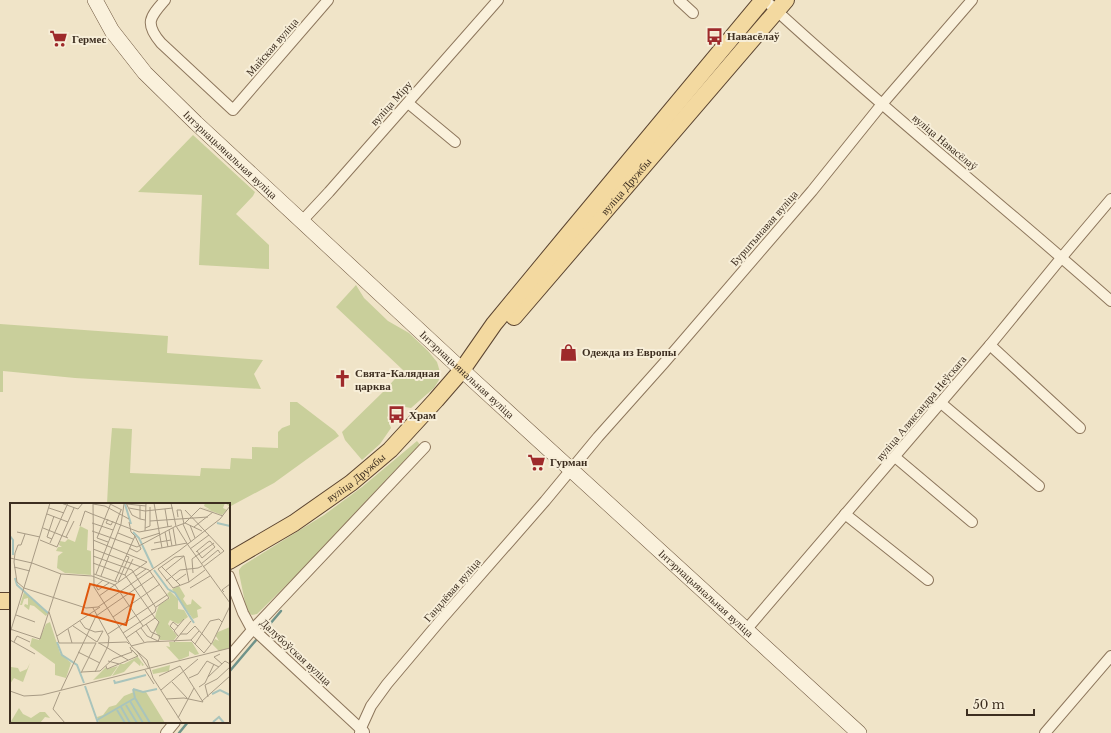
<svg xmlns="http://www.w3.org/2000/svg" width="1111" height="733" font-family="'Libre Baskerville',serif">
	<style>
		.grass { fill: #c9cf9b }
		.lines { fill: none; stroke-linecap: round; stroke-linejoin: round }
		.stream { stroke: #6f938a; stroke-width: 2.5 }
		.street-casing { stroke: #8d765c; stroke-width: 12 }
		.secondary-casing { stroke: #6f573f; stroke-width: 16 }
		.primary-casing { stroke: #5b4430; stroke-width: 18 }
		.street { stroke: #faf1dc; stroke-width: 10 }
		.secondary { stroke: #faf1dc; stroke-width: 15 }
		.primary { stroke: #f3d9a0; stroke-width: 16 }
		.labels { text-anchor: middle; stroke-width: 4; stroke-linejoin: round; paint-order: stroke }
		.poi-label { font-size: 11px; font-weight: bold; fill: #3d2e20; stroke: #f7eed8; text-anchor: start }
		.street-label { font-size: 11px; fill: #3d2e20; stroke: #f7eed8 }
		.inset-river { fill: none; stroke: #a9c4bc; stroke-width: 2 }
		.inset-road { fill: none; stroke: #a89b85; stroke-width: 1 }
		.view { fill: #df570d; fill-opacity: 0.15; stroke: #df570d; stroke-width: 2 }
		.inset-edge { fill: none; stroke: #3d2e20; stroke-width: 2 }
	</style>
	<rect width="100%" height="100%" fill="#f0e4c8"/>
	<g class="grass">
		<polygon points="193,135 255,192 253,196 236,214 269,245 269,269 199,265 202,195 138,192"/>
		<polygon points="356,285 364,298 388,321 409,333 428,351 437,362 440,372 439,380 434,388 411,408 399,406 387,417 391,428 380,444 362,460 345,440 342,432 384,391 403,370 336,307"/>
		<polygon points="0,324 168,336 167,353 263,360 254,374 261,389 75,378 3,371 3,392 0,392"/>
		<polygon points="290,402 297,402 335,431 339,436 274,483 229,507 229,504 107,504 109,465 112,428 132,429 130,473 200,476 201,468 230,469 231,458 252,459 252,447 278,448 278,432 282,428 290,425"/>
		<polygon points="417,441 422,447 328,544 257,614 252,615 247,612 239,573 239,570 242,566 324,515 362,487"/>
	</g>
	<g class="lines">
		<g class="stream">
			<polyline points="264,631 281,611"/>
			<polyline points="229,672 257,639"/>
			<polyline points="179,733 188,722"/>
		</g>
		<defs>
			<g id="street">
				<path d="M165 0C150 17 144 23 161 43L233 110 328 0"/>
				<polyline points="679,0 693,13"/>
				<path d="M765 0C877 104 997 200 1111 301"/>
				<polyline points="408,103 455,142"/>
				<polyline points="302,221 329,192 498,0"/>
				<polyline points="990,345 1080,428"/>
				<polyline points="941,403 1039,486"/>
				<polyline points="895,457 972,522"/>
				<polyline points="845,514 928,580"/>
				<polyline points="229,576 243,613 250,626 364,732"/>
				<polyline points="746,630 990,345 1062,257 1111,199"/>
				<polyline points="229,657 253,629 425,447"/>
				<polyline points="166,733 175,722"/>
				<polyline points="360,733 361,728 371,706 387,684 440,621 545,501 598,437 664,363 812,191 882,104 972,0"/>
				<polyline points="1045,733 1111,656"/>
			</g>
			<g id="secondary">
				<path id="s1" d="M95 0 112 31 145 73 196 123 462 370 859 733"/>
			</g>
			<g id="primary">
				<path id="s2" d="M514 317 786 0"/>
				<path id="s3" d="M229 561 294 523 351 483 390 450 436 400 462 370 494 324 565 238 763 0"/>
				<polyline points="0,601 11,601"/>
			</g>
		</defs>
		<use href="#street" class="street-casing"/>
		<use href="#secondary" class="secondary-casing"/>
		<use href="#primary" class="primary-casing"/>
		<use href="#street" class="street"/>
		<use href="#secondary" class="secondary"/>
		<use href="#primary" class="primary"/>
	</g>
	<defs>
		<symbol id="bus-bare" viewBox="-9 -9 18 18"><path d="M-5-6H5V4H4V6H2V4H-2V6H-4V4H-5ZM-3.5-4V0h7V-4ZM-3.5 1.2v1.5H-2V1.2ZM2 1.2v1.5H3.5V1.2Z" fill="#9e2a2b" stroke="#f7eed8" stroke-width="2.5" paint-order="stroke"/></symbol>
		<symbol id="supermarket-bare" viewBox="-9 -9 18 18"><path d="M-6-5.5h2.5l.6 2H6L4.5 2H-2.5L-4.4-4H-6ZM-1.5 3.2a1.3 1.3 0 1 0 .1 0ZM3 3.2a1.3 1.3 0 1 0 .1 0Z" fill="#9e2a2b" stroke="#f7eed8" stroke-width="2.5" paint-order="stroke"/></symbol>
		<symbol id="shop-bare" viewBox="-9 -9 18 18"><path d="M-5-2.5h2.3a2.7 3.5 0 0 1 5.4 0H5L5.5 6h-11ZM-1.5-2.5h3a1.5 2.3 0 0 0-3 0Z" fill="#9e2a2b" stroke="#f7eed8" stroke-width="2.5" paint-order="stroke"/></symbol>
		<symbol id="church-bare" viewBox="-9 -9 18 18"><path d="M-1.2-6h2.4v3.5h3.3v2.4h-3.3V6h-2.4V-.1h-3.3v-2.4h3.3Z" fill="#9e2a2b" stroke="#f7eed8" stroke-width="2.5" paint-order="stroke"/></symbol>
	</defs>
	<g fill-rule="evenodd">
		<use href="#bus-bare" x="702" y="24" width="25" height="25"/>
		<use href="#supermarket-bare" x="46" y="26" width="25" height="25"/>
		<use href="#shop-bare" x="556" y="340" width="25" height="25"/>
		<use href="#church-bare" x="330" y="366" width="25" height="25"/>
		<use href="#bus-bare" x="384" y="402" width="25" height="25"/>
		<use href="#supermarket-bare" x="524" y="450" width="25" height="25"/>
	</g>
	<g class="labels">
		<g class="poi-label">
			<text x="727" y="40">Навасёлаў</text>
			<text x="72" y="43">Гермес</text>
			<text x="582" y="356">Одежда из Европы</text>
			<text x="355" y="377">Свята-Калядная<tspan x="355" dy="13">царква</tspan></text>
			<text x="409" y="419">Храм</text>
			<text x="550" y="466">Гурман</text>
		</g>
		<g class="street-label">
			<text transform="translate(272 47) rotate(-49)" y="4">Майская вуліца</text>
			<text transform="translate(391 103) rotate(-48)" y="4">вуліца Міру</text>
			<text transform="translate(945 142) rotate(40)" y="4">вуліца Навасёлаў</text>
			<text dy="4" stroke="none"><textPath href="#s1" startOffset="207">Інтэрнацыянальная вуліца</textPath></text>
			<text dy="4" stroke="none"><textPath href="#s2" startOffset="172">вуліца Дружбы</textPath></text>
			<text transform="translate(764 228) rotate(-49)" y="4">Бурштынавая вуліца</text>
			<text dy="4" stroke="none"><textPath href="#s1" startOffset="530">Інтэрнацыянальная вуліца</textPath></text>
			<text transform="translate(921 408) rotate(-50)" y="4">вуліца Аляксандра Неўскага</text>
			<text dy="4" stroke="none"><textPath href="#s3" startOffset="152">вуліца Дружбы</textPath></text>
			<text transform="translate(452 590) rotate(-49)" y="4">Гандлёвая вуліца</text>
			<text dy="4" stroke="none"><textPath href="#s1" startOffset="854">Інтэрнацыянальная вуліца</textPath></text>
			<text transform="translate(296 652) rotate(43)" y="4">Далубоўская вуліца</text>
		</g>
	</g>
	<g transform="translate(10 503)">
		<rect width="220" height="220" fill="#f0e4c8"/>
		<path d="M195 0 204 1 205 0H220L219 3 215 0 213 5 217 7 212 12 191 4 201 7 194 3ZM14 89 38 110 36 113 24 103 20 102 19 107 14 103 15 101 18 102V95L14 96 12 102H10ZM220 124V145L209 148 202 141 205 136 209 138 206 133 208 129ZM124 186 136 189 155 220H89L88 217 97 212 88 217 87 214 93 212 99 204 106 202 114 193 124 189Z" fill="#c9cf9b"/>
		<path d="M169 83 175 93 173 96 177 102 181 101 182 96 192 105 187 107 188 114 183 116 162 86ZM160 88 168 96V106L174 107 178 114 168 121 160 117 158 121 167 133 164 137H150L145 127 149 118 145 115 146 110 149 102 160 95 157 91ZM208 129 219 132 220 140 204 137 210 138 206 133ZM159 139H182L189 151 185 152 179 148V153L169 157 156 143 160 144ZM121 145 134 162 132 163 131 159 130 163 124 158 114 169 102 173 110 161H114L127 154ZM20 160 13 179 4 175 0 181 1 164 8 165 10 169 17 166ZM160 162 159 168 143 171 142 167ZM9 205 13 211 21 215 30 209H35L40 215 35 214 30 220H0Z" fill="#c9cf9b"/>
		<path d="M70 23 78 27 77 47 81 48V72L55 70 47 65 48 53 53 49 46 48 48 44H52L49 42 50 38 55 39 58 36 65 39Z" fill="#c9cf9b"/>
		<path d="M40 119 50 150 61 160 56 175 45 172V161L20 143 22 135 29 137 36 121ZM108 163 101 173 83 177 96 164 97 166Z" fill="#c9cf9b"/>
		<path class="inset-river" d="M115 1 121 21M207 20 220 23M123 29 129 35 143 65M0 33 3 37V52M144 67 158 86 165 90 184 120M5 75 7 82 38 110M47 139 52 152 67 162 74 180M104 177 105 180 136 172M75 183 88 220M123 186 125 195 140 220M123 186 133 189 147 186M202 191 210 187 220 192M120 198 133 220M116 202 127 220M111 204 120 220M107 207 115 220M87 217 125 195M203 219 209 214 214 220"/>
		<path class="inset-road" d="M51 0 68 6 73 0M83 0 84 84 122 144 137 157 143 175 172 220M98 0 112 7M116 0 122 12 130 16M144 0 152 45M161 0 166 23 178 42M83 1 95 3 119 16M117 1 136 3M130 2V16L135 17M39 5 54 10M119 5 135 8 163 5M155 6 158 24M175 7 214 48 193 64M37 11 58 19M82 11 129 29 162 23M168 14 167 7H171L174 21M98 16 96 20 101 22 103 18M140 18 198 14M82 20 103 27M175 20 192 28M173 21 181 39M180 22 185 35M70 23 75 8 82 11M167 23 175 20 190 5 213 13M184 24 203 9M33 25 58 35M135 25 140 23V4M163 25 166 42M159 27 162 43M82 28 127 44 166 23M135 28 136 0M7 29 30 34M155 29 158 44M108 30 123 36M56 34 64 18M42 36 37 34 44 13M131 36 150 30M30 37 47 44 64 5M83 37 137 59 89 93M98 39 87 35 101 0M40 40 58 0M144 40 161 37M178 42 220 100M119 45 127 49 131 46 125 33M83 46 139 67 159 95 146 104M180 46 199 32M141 47 177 40M186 49 187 48 198 39 200 38 205 44 192 55 187 48M83 53 122 67 146 105 145 109 113 130M174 53 165 54 148 66 163 85 179 79 195 67M174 53 179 79M0 55 22 60M22 60 51 71 82 73 105 82 133 123M83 60 115 72 145 115 116 135M191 61 208 47 210 50M151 63 170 82M4 64 20 68M155 68 174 53M183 70 182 56 204 40M84 71 107 79M86 71 111 7M115 72 123 56M91 73 111 21 114 1M126 73 136 66M93 77 86 83 88 87 99 80M105 78 125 33 121 29 119 19M156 78 170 67 188 65 192 63M166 78 176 71M108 79 119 54 116 53M14 85 7 79 4 59 5 50 8 42H11L15 31M14 85 76 105 88 104 170 47 210 16 220 3M180 85 200 73M214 89 212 87 220 81M83 105 99 134 98 143 85 169M39 109 49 140H86M6 112 25 119M103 114 150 81M70 118 75 125 85 129 93 128M136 121 141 129 150 133 148 139M63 123 87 139M131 125 137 133 148 138M0 126 30 136 51 71M58 126 62 140M164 127 160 123 163 119 168 123M126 128 134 139M0 130 40 0M98 131 157 92M170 131H177L185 123 201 141M47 133 90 104M168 133 164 128 174 116M141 135 149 119 145 115M0 137 25 151M181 137 189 128M4 139 7 133 20 139M87 139 93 128M164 139 181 118M88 140 117 139 119 141M89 140 118 157M185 141 200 118 209 116 212 119M121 143 137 139 181 137 194 150M127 148 139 166M68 149 90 160M194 150 202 140 220 103M210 151 204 154 212 161M98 158 109 161 128 153 122 147M96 163 97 166 109 161M135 167 144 181M72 169 90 168 103 156 122 149 120 144M71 170 86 140M149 173 170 163 193 199M198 174 215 158 220 161M179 175 188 171 197 158 209 164M162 179 177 195M195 182 207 176 220 164M195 182 198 194M189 184 195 180 204 161M51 187 86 113 144 73M151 187 188 156M0 188 14 193 32 192 220 145M50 189 43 206 55 220M156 196 174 195 193 199M192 198 220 173M168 215 184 185"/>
		<path class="view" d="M80 81 124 92 116 122 72 110Z"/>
		<rect width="220" height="220" class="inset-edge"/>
	</g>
	<path d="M967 709v6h67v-6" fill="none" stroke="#3d2e20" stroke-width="2"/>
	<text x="973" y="709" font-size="12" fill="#3d2e20" stroke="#f7eed8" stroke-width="3" paint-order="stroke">50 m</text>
</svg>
